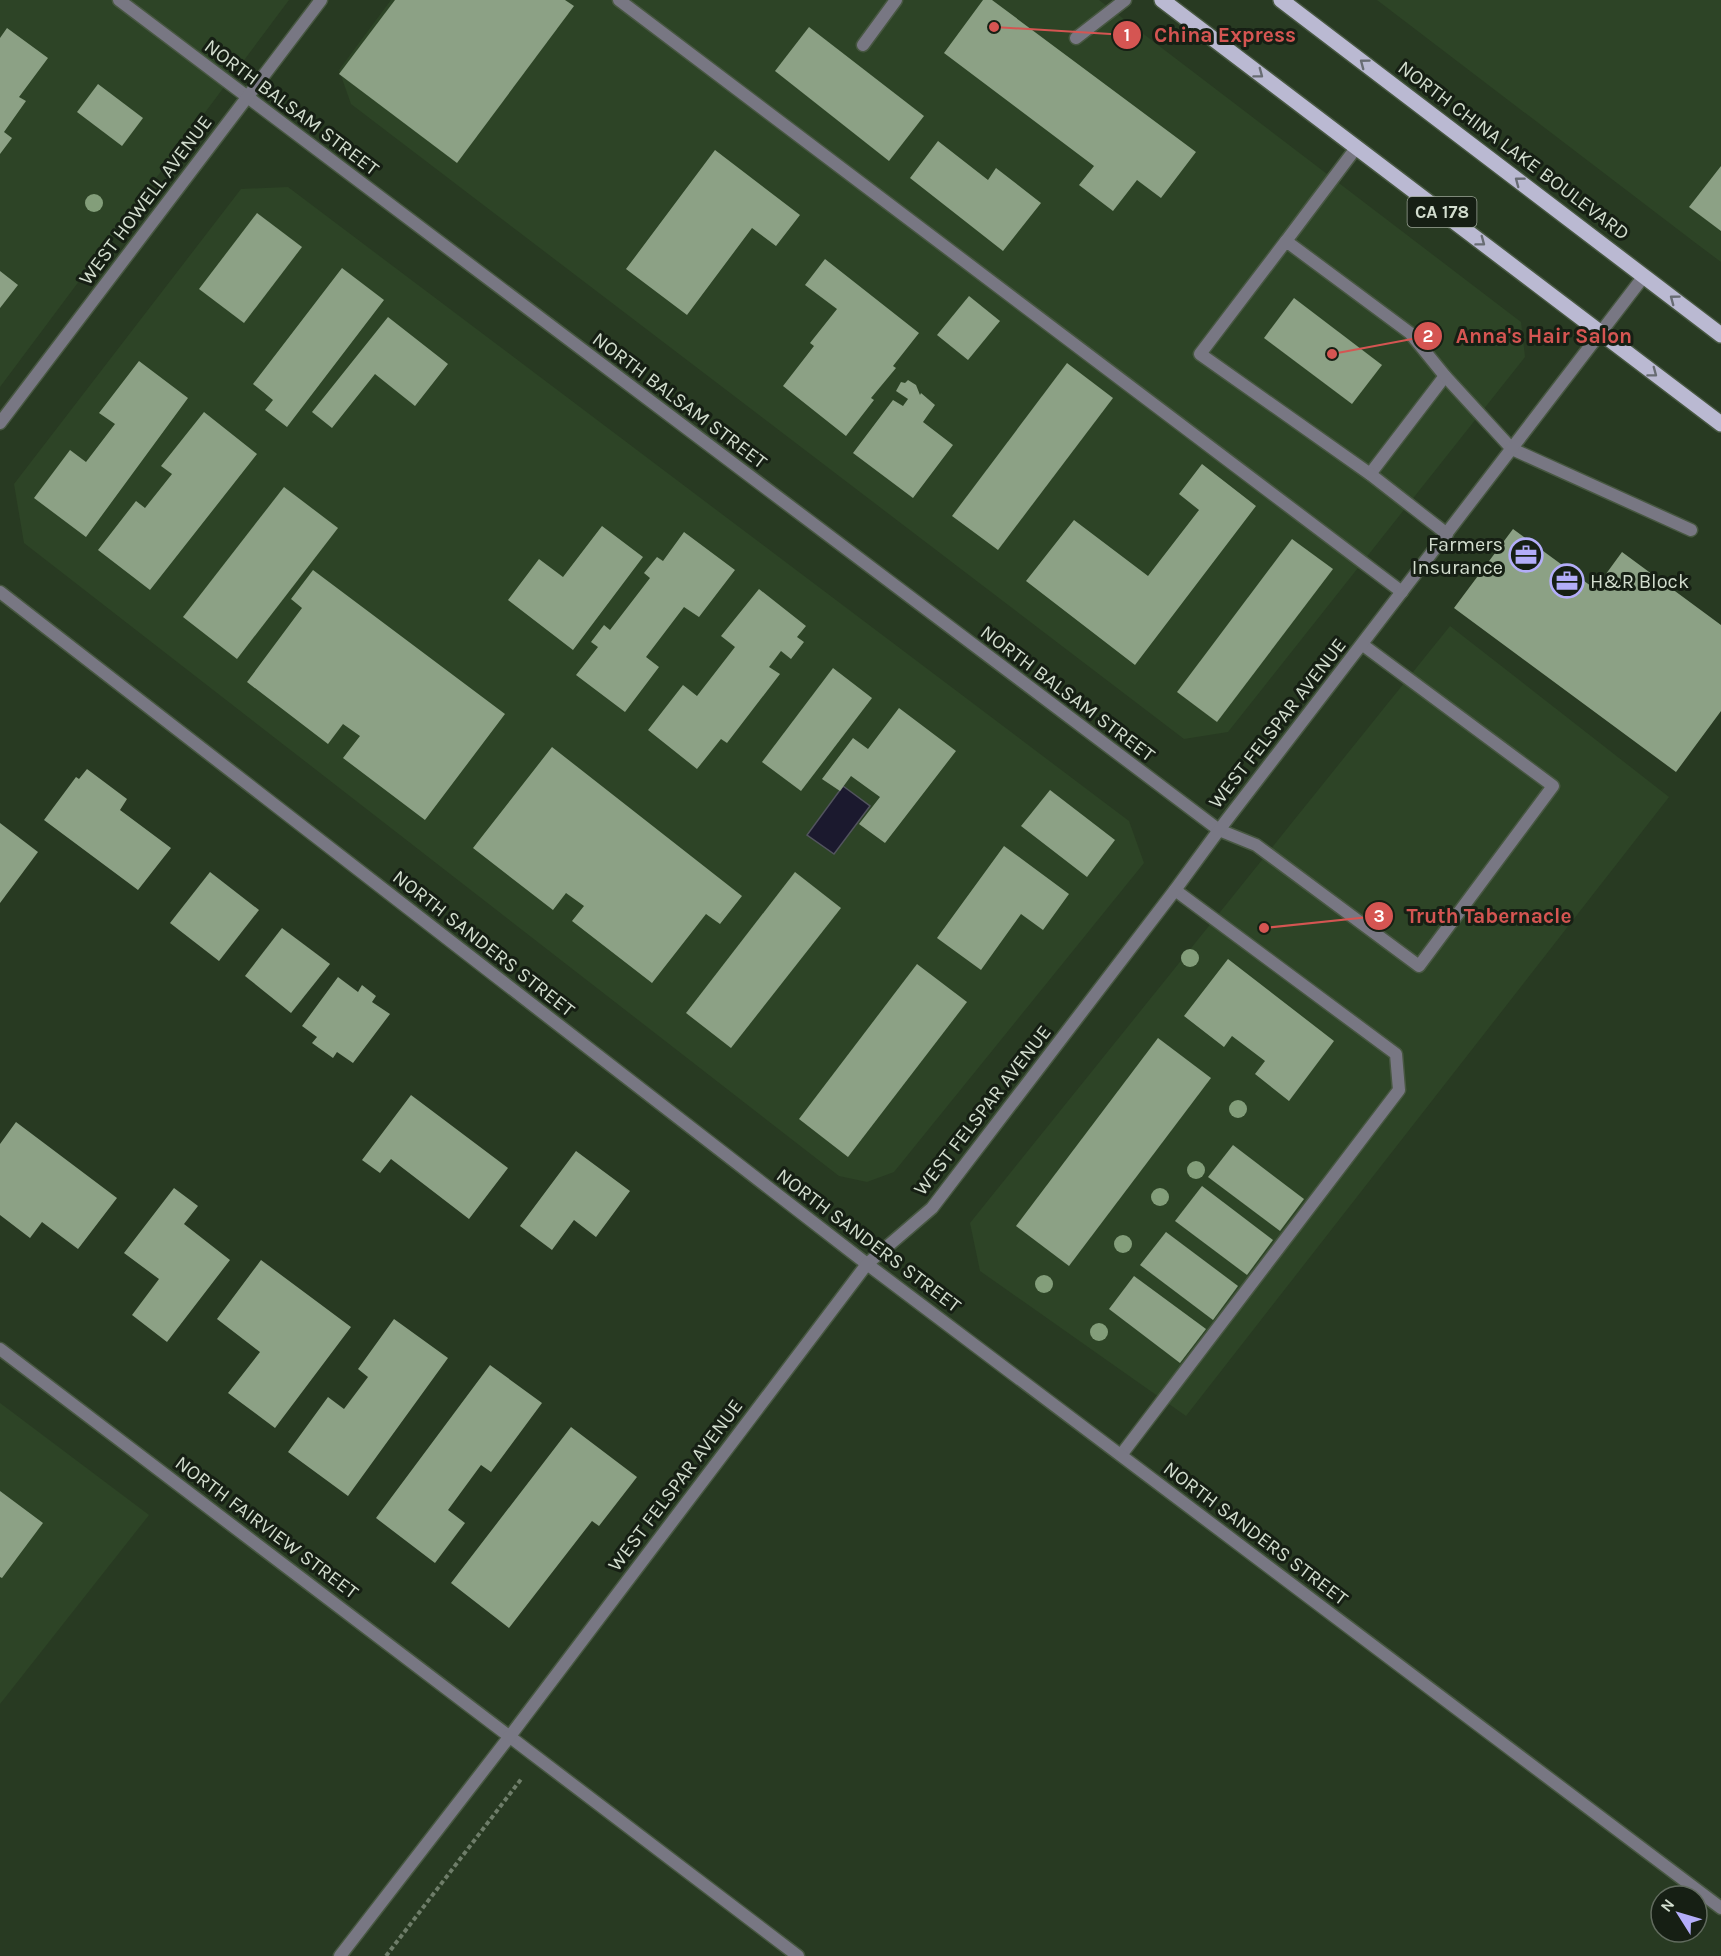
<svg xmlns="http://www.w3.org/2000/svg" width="1721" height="1956" font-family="Karla,sans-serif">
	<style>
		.built { fill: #2d4426 }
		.water { fill: #1b192e; stroke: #52545e; stroke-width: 1.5 }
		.building { fill: #8ca185 }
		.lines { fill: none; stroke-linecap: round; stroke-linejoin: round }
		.lane-casing { stroke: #475741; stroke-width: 15 }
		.street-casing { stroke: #475741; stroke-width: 15 }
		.primary-casing { stroke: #475741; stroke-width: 18 }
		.path { stroke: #6e7d69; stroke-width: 4; stroke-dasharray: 4.5 3; stroke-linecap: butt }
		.lane { stroke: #787783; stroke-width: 12 }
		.street { stroke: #787783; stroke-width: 12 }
		.primary { stroke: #bab9d2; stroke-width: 15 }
		.tree { fill: #839e7a }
		.oneway { stroke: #686c73 }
		.labels { text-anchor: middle; stroke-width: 6; stroke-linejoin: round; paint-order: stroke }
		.shield { fill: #161f14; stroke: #9aa496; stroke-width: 1.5 }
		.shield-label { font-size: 18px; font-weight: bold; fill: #d2ddce }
		.street-label { font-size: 20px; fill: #d2ddce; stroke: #161f14 }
		.poi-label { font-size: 20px; fill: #d2ddce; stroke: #161f14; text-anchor: end }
		.leader { fill: none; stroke: #d55552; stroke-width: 2 }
		.callout-dot { fill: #d55552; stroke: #161f14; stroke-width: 2 }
		.mark-label { font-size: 18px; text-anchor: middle; font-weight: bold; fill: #fff }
		.callout-label { font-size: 21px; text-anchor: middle; font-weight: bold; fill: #d55552; stroke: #161f14; stroke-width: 6; stroke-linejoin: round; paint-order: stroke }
	</style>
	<rect width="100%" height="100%" fill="#283a22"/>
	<g class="built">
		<polygon points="0,0 289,0 0,387"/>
		<polygon points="391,0 1099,0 1521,322 1525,357 1228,732 1184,739 351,104 339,70"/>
		<polygon points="1377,0 1721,0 1721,262 1693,241"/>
		<polygon points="288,187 1129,821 1144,863 894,1172 867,1182 839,1176 24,543 14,484 241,189"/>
		<polygon points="1450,626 1669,797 1186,1416 980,1271 970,1223"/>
		<polygon points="0,1403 149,1515 0,1704"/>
	</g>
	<polygon class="water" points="843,786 870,806 834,854 807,835"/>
	<g class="building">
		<polygon points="395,0 565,0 574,6 457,163 339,74"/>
		<polygon points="983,0 992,0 1196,152 1161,198 1137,180 1113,211 1079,185 1094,166 944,53"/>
		<polygon points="809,27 924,116 889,161 775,71"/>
		<polygon points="7,28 48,58 19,97 26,101 4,132 12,138 0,154 0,38"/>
		<polygon points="98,84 143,118 122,146 77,112"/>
		<polygon points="938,141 988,180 996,168 1041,203 1003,251 910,178"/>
		<polygon points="715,150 800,215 776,246 752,228 687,315 626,269"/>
		<polygon points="1721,166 1721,231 1689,207"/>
		<polygon points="257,213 302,247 244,323 199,289"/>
		<polygon points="825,259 919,333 893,366 896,368 871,398 874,400 846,436 783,386 814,346 810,343 837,309 805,285"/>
		<polygon points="342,268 384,300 287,427 265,410 273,400 253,384"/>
		<polygon points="0,271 18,285 0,308"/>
		<polygon points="969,296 1000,321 968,360 937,335"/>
		<polygon points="1294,298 1382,365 1352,404 1264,338"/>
		<polygon points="388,317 448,364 415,406 375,374 332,428 312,412"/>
		<polygon points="139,361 188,398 86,537 34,498 70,450 86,462 115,424 99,413"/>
		<polygon points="1067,363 1113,398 998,550 952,516"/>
		<polygon points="908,380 916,385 920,395 921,393 935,405 923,422 953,445 913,498 853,453 893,400 903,406 908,399 896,391 901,382 905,383"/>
		<polygon points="204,412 257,454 150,590 98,550 136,501 145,508 172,474 161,466"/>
		<polygon points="1202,464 1256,506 1135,665 1026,581 1074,520 1148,576 1199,510 1179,494"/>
		<polygon points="284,487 338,528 237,659 183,617"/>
		<polygon points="602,526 643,557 573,650 508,600 539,559 563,577"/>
		<polygon points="1513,529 1595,589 1622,552 1721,625 1721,711 1676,772 1454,608"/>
		<polygon points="684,532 735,570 699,617 684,607 646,657 659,667 625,712 576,675 598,647 591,642 604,625 610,630 650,578 644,573 657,557 663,561"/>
		<polygon points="1292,539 1333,569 1217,722 1177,692"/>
		<polygon points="313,570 505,714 425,820 343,758 360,736 343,724 328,744 247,682 302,608 291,599"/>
		<polygon points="759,589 806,626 797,637 804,642 791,659 781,651 769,667 780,674 727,743 721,739 697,769 648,730 683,685 697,696 735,647 721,636"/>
		<polygon points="833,668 872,698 801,791 762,762"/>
		<polygon points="899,708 956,751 885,843 859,824 880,797 851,776 840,791 822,779 853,738 868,749"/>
		<polygon points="552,747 742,896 720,924 706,914 652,983 572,921 584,906 566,893 553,910 473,848"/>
		<polygon points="87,769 127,799 120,810 171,848 138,890 44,820 76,777 79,779"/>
		<polygon points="1050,790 1115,840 1087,877 1021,826"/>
		<polygon points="0,823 38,852 0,903"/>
		<polygon points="1004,846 1069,894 1043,930 1021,914 981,970 937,938"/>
		<polygon points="210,872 259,910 219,961 170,923"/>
		<polygon points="795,872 841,908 731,1048 686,1013"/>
		<polygon points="282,928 330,964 291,1013 245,976"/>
		<polygon points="1228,959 1334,1041 1289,1101 1255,1074 1265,1061 1232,1036 1224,1047 1184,1016"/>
		<polygon points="917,964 967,1002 848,1157 799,1119"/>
		<polygon points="338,977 358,992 362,985 376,996 372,1002 390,1014 353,1063 337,1052 333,1058 312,1043 317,1037 302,1026"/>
		<polygon points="1158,1038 1211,1078 1069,1266 1016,1226"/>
		<polygon points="411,1095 508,1168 469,1219 391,1159 380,1173 362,1160"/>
		<polygon points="16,1122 117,1198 78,1249 42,1222 30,1238 0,1215 0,1144"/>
		<polygon points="1233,1145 1304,1199 1280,1231 1208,1177"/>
		<polygon points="576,1151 630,1191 596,1237 574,1220 552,1250 520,1226"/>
		<polygon points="1202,1186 1273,1240 1247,1275 1175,1221"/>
		<polygon points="174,1188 198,1206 184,1224 230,1260 167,1342 132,1315 159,1279 124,1253"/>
		<polygon points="1166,1232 1238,1286 1213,1320 1140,1265"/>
		<polygon points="261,1260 351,1327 275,1428 228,1393 260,1352 217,1319"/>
		<polygon points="1134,1276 1206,1329 1180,1363 1109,1309"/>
		<polygon points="394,1319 448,1358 348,1496 288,1452 328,1397 344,1409 368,1377 358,1369"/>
		<polygon points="490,1365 542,1403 491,1472 481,1465 448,1510 465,1523 435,1563 376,1518"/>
		<polygon points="571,1427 637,1477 599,1526 592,1521 509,1628 451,1583"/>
		<polygon points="0,1491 43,1523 2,1578 0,1577"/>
	</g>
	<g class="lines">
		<defs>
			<g id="lane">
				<polyline points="619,0 1402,592"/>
				<polyline points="1076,38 1125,0"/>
				<polyline points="863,45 896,0"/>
				<polyline points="1286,241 1356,148"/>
				<polyline points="1370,474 1445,376"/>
				<polyline points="1447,534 1370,474 1200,354 1286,241 1410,333 1445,376 1512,449 1691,530"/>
				<polyline points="1219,830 1256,845 1419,966 1553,786 1363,645"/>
				<polyline points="1121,1455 1399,1090 1396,1054 1175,890"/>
			</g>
			<g id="street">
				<polyline points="119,0 1219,830"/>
				<polyline points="0,423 321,0"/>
				<polyline points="0,592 867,1264 1721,1908"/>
				<polyline points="0,1349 798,1956"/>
				<polyline points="340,1956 510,1736 867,1264 932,1208 1175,890 1219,830 1644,276"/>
			</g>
			<g id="primary">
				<polyline points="1162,0 1721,424"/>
				<polyline points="1281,0 1721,335"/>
			</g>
		</defs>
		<use href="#lane" class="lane-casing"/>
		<use href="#street" class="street-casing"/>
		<use href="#primary" class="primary-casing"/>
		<polyline class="path" points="386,1956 522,1778"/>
		<use href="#lane" class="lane"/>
		<use href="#street" class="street"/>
		<use href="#primary" class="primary"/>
	</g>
	<g class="tree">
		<circle cx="94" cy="203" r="9"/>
		<circle cx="1190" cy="958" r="9"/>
		<circle cx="1238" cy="1109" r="9"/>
		<circle cx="1196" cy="1170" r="9"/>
		<circle cx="1160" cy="1197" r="9"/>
		<circle cx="1123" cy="1244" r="9"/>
		<circle cx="1044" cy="1284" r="9"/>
		<circle cx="1099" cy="1332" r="9"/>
	</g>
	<defs><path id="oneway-chevron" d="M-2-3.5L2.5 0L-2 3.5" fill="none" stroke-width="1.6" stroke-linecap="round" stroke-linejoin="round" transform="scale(1.5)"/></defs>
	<g class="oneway">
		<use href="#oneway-chevron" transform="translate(1364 63) rotate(-143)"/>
		<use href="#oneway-chevron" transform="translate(1259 74) rotate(37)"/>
		<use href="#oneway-chevron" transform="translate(1519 181) rotate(-143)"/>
		<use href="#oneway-chevron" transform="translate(1481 242) rotate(37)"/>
		<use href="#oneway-chevron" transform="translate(1674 299) rotate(-143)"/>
		<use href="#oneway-chevron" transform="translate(1653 373) rotate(37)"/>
	</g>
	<defs>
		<symbol id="office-ring" viewBox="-11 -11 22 22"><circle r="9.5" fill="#161f14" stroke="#b3adf9" stroke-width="1.5"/><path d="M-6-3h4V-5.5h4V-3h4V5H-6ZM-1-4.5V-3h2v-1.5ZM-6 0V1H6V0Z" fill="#b3adf9"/></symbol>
	</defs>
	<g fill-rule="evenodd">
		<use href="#office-ring" x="1507" y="536" width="38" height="38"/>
		<use href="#office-ring" x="1548" y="562" width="38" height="38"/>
	</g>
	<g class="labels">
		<rect class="shield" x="1407.5" y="197" width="69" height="30" rx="4.5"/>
		<g class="shield-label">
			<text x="1442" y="218">CA 178</text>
		</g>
		<g class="street-label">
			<text transform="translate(292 107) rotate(37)" y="7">NORTH BALSAM STREET</text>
			<text transform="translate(1514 150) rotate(37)" y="7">NORTH CHINA LAKE BOULEVARD</text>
			<text transform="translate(145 200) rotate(-53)" y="7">WEST HOWELL AVENUE</text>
			<text transform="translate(680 400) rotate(37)" y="7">NORTH BALSAM STREET</text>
			<text transform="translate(1068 693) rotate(37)" y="7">NORTH BALSAM STREET</text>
			<text transform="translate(1277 723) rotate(-52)" y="7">WEST FELSPAR AVENUE</text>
			<text transform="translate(484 943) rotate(38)" y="7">NORTH SANDERS STREET</text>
			<text transform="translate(982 1110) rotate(-52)" y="7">WEST FELSPAR AVENUE</text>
			<text transform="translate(869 1240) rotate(37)" y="7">NORTH SANDERS STREET</text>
			<text transform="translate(675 1485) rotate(-53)" y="7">WEST FELSPAR AVENUE</text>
			<text transform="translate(267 1527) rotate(37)" y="7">NORTH FAIRVIEW STREET</text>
			<text transform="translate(1256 1533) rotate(37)" y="7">NORTH SANDERS STREET</text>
		</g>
		<g class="poi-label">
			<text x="1503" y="551">Farmers<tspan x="1503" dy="23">Insurance</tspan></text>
			<text x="1590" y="588" text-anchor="start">H&amp;R Block</text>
		</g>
	</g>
	<path class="leader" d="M994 27L1127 35M1332 354L1428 336M1264 928L1379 916"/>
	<g class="callout-dot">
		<circle cx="994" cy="27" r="6"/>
		<circle cx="1332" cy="354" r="6"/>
		<circle cx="1264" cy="928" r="6"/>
		<circle cx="1127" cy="35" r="15"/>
		<circle cx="1428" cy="336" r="15"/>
		<circle cx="1379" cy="916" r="15"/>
	</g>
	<g class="mark-label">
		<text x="1127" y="41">1</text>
		<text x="1428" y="342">2</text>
		<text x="1379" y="922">3</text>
	</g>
	<g class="callout-label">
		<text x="1225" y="42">China Express</text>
		<text x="1544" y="343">Anna's Hair Salon</text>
		<text x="1489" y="923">Truth Tabernacle</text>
	</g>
	<g transform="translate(1679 1914) rotate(307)"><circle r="28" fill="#161f14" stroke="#616b5e" stroke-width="1.5"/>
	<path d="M0-4.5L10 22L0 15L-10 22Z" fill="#b3adf9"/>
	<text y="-9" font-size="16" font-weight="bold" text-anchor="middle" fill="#d2ddce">N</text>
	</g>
</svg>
